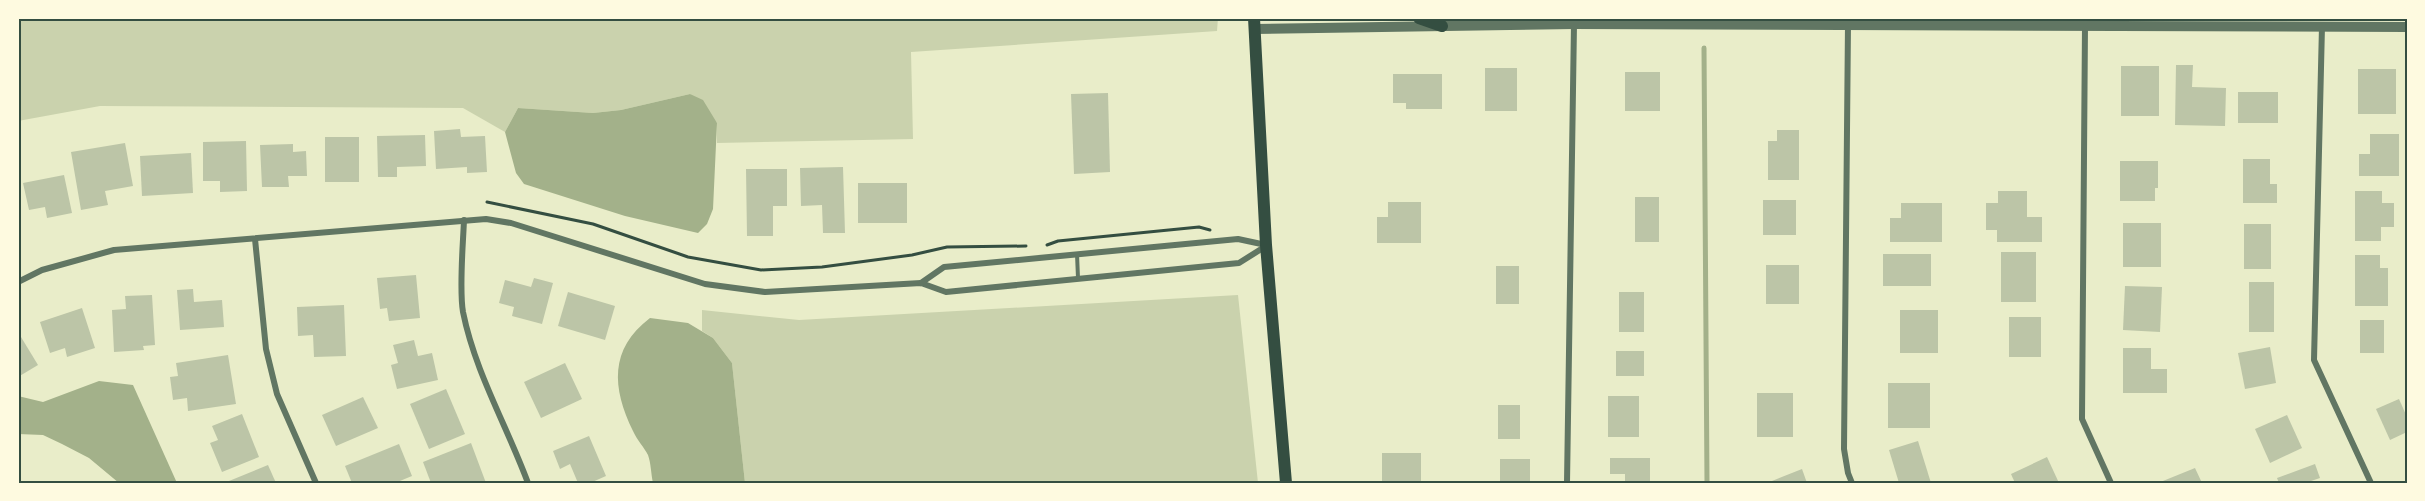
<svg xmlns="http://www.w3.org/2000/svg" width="2425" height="501" font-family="Raleway,sans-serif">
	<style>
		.green { fill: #cad2ad }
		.water { fill: #a3b18a }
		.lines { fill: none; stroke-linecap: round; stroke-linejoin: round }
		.stream { stroke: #a3b18a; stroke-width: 5 }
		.building { fill: #bcc5a7 }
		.path { stroke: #344e41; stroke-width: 3 }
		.service { stroke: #617663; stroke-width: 4 }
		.minor { stroke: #617663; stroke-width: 6 }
		.tertiary { stroke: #617663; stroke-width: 10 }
		.secondary { stroke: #344e41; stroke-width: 12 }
		.neatline { fill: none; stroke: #344e41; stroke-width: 2 }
	</style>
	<rect width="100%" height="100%" fill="#e9edc9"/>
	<g class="green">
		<polygon points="18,18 1218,18 1217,31 911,52 913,139 717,143 717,123 690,94 621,110 593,113 518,108 505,132 463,108 100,106 18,121"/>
		<polygon points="1238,295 1258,483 745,483 732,363 713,338 702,331 702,310 799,320"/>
	</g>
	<g class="water">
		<polygon points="690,94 703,100 717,123 713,209 707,224 698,233 625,216 524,184 516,173 505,132 518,108 593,113 621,110"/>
		<path d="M650 318 688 323 713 338 732 363 745 483H653C651 474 651 463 648 455 644 447 637 440 633 431 612 388 609 349 650 318Z"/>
		<polygon points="99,381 133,385 177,483 119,483 89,458 62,444 43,435 18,434 18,396 43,402"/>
	</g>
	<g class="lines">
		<polyline class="stream" points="1704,48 1707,483"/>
	</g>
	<g class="building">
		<polygon points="2176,65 2193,65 2192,87 2226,88 2225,126 2175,125"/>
		<rect x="2121" y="66" width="38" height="50"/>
		<rect x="1485" y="68" width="32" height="43"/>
		<rect x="2358" y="69" width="38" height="45"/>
		<rect x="1625" y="72" width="35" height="39"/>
		<polygon points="1393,74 1442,74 1442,109 1406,109 1406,103 1393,103"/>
		<rect x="2238" y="92" width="40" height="31"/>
		<polygon points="1108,93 1110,172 1074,174 1071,94"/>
		<polygon points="460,129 461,137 485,136 487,172 467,173 467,167 436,169 434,131"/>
		<polygon points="1777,130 1799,130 1799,180 1768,180 1768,141 1777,141"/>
		<polygon points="2370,134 2399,134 2399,176 2359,176 2359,154 2370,154"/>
		<polygon points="425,135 426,166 397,167 397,177 378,177 377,136"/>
		<rect x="325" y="137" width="34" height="45"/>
		<polygon points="246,141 247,191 220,192 220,181 203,181 203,142"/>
		<polygon points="125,143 133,186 105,191 108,205 81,210 71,152"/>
		<polygon points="293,144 293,152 306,151 307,176 288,176 289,187 262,187 260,145"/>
		<polygon points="191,153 193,193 142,196 140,156"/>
		<polygon points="2243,159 2270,159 2270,184 2277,184 2277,203 2243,203"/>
		<polygon points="2120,161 2158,161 2158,188 2155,188 2155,201 2120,201"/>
		<polygon points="843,167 845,233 823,233 822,205 801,206 800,168"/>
		<polygon points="746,169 787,169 787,206 773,206 773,236 747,236"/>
		<polygon points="64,175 72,213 47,218 45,207 29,210 23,183"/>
		<rect x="858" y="183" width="49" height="40"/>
		<polygon points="1998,191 2027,191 2027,217 2042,217 2042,242 1997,242 1997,230 1986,230 1986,203 1998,203"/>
		<polygon points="2355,191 2382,191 2382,203 2394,203 2394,227 2381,227 2381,241 2355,241"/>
		<rect x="1635" y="197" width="24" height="45"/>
		<rect x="1763" y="200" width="33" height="35"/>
		<polygon points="1388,202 1421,202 1421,243 1377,243 1377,217 1388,217"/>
		<polygon points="1901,203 1942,203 1942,242 1890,242 1890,218 1901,218"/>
		<rect x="2123" y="223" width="38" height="44"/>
		<rect x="2244" y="224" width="27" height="45"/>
		<rect x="2001" y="252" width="35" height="50"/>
		<rect x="1883" y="254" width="48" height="32"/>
		<polygon points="2355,255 2380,255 2380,268 2388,268 2388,306 2355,306"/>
		<rect x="1766" y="265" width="33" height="39"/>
		<rect x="1496" y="266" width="23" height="38"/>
		<polygon points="416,275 420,318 389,321 387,308 380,309 377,278"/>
		<polygon points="534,278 553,283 542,324 512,316 514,307 499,303 505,280 531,287"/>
		<rect x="2249" y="282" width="25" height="50"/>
		<polygon points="2125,286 2162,287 2160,332 2123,330"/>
		<polygon points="193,289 194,302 222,300 224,327 180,330 177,290"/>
		<polygon points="568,292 615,306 605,340 558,326"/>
		<rect x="1619" y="292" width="25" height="40"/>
		<polygon points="152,295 155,345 143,346 144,350 114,352 112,310 126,309 125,296"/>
		<polygon points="344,305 346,356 314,357 313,335 298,336 297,307"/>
		<polygon points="82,308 95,348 67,357 65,348 50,353 40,322"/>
		<rect x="1900" y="310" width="38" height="43"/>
		<rect x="2009" y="317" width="32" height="40"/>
		<rect x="2360" y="320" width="24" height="33"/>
		<polygon points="21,337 38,365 18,377 18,338"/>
		<polygon points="414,340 418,356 432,353 438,380 397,389 391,365 398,363 393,345"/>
		<polygon points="2270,347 2276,383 2245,389 2238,353"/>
		<polygon points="2123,348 2151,348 2151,369 2167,369 2167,393 2123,393"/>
		<rect x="1616" y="351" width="28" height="25"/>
		<polygon points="228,355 236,404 188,411 187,398 173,400 170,377 178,376 176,363"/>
		<polygon points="565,363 582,399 541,418 524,382"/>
		<rect x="1888" y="383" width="42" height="45"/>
		<polygon points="446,389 465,434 429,449 410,404"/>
		<rect x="1757" y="393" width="36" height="44"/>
		<rect x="1608" y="396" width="31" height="41"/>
		<polygon points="363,397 378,428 336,446 322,415"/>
		<polygon points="2399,399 2407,417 2407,432 2390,440 2376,409"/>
		<rect x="1498" y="405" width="22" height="34"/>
		<polygon points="242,414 259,457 222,472 210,443 218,440 212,426"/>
		<polygon points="2287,415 2302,448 2270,463 2255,429"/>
		<polygon points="589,436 606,476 590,483 578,483 570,464 560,469 553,451"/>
		<polygon points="1918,441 1931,483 1899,483 1889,450"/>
		<polygon points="471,443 486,483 431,483 423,462"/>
		<polygon points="399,444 412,476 395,483 352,483 345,466"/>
		<rect x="1382" y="453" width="39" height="30"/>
		<polygon points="2047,457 2059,483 2015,483 2011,474"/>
		<polygon points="1610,458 1650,458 1650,483 1625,483 1625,474 1610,474"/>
		<rect x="1500" y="459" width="30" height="24"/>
		<polygon points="2315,464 2320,478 2305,483 2279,483 2277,478"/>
		<polygon points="268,465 276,483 230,483 229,481"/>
		<polygon points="2195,468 2202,483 2158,483"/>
		<polygon points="1802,469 1807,483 1773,483 1772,481"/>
	</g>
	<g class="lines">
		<g class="path">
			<polyline points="487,202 593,224 688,257 761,270 822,267 912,255 947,247 1026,246"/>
			<polyline points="1047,245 1058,241 1199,227 1210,230"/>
		</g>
		<polyline class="service" points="1077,254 1078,278"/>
		<g class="minor">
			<polyline points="1848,24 1844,449 1848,473 1852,483"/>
			<polyline points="2085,25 2082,419 2111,483"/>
			<polyline points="2322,26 2314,360 2371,483"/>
			<path d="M464 220C463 245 459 289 463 312 475 372 507 426 528 483"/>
			<polyline points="255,239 266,349 277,394 316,483"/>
			<polyline points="18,282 42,270 114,250 486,219 511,223 705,284 765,292 921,283 946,292 1239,263 1266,246"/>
			<polyline points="921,283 944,267 1238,239 1266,245"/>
			<polyline points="1567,483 1574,24"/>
		</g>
		<polyline class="tertiary" points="1254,29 1574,24 2407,27"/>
		<g class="secondary">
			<polyline points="1254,18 1266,245 1286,483"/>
			<polyline points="1419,18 1442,26"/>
		</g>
	</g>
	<rect width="2425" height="501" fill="none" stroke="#fefae0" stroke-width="39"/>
	<rect x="20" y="20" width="2386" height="462" class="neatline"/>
</svg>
